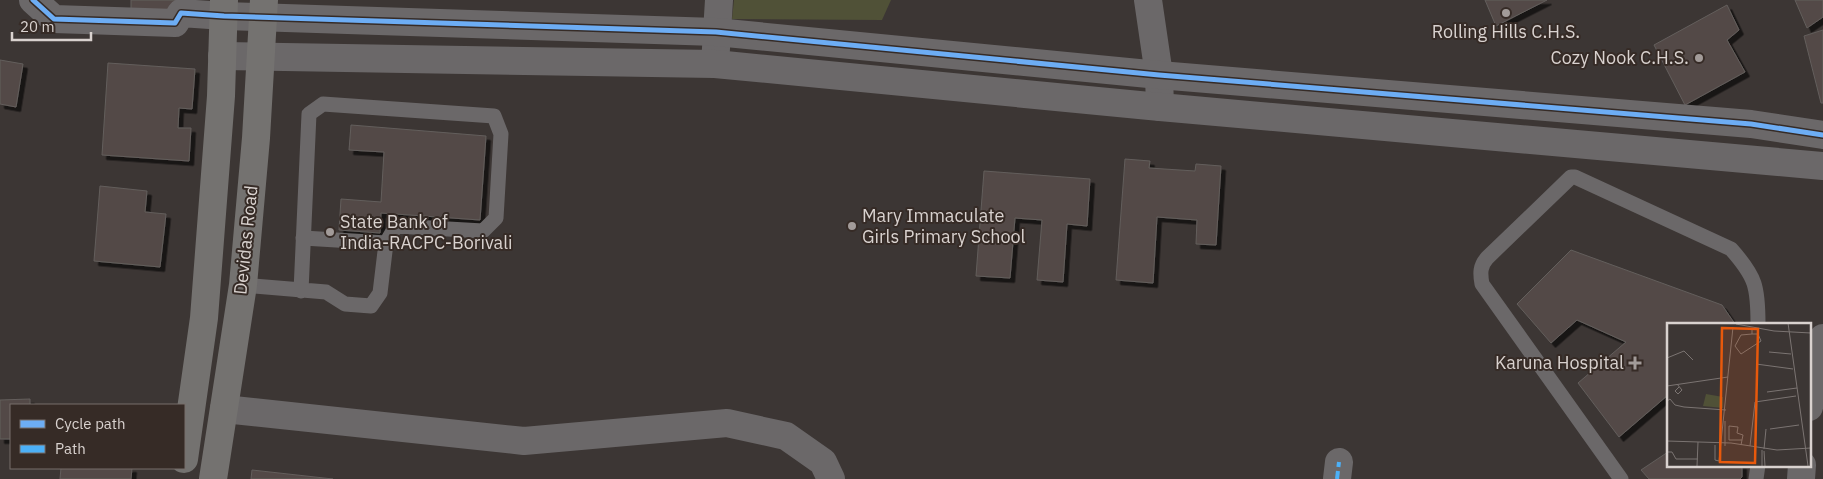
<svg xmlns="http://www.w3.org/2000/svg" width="1823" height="479" font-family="'IBM Plex Sans',sans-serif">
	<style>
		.green { fill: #505137 }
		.building { fill: #534a47; stroke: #635e5c; filter: url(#shadow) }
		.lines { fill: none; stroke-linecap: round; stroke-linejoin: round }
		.service { stroke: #6b6869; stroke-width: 15 }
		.minor { stroke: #6b6869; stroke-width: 28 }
		.tertiary { stroke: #6b6869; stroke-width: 28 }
		.primary { stroke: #747270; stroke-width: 28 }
		.quiet { stroke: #4cb0f7; stroke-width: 4; stroke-dasharray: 8 4; stroke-linecap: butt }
		.cycleway-casing { stroke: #362b26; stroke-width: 8 }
		.cycleway { stroke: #6dadf4; stroke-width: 5 }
		.poi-dot { fill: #a29b99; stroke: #362b26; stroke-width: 2 }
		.labels { text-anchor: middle; stroke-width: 4; stroke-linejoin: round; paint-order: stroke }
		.poi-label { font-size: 18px; fill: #d9d2cf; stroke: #362b26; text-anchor: end }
		.street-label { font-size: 18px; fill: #d9d2cf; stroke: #362b26 }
		.inset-road { fill: none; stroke: #7b7472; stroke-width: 1 }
		.view { fill: #e8590c; fill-opacity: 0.15; stroke: #e8590c; stroke-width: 2.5 }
		.inset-edge { fill: none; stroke: #d9d2cf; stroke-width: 2.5 }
	</style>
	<defs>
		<filter id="shadow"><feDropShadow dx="4.5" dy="4.5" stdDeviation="0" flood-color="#0009"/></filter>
	</defs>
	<rect width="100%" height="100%" fill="#3c3634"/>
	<polygon class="green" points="734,0 891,0 882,20 732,19"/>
	<g class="building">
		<polygon points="131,0 175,0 174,16 131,14"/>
		<polygon points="1485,0 1547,0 1496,26"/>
		<polygon points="1795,0 1823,0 1823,17 1807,28"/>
		<polygon points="1727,5 1739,30 1727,40 1745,72 1685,105 1654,45"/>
		<polygon points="1823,30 1823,103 1821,103 1804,36"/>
		<polygon points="0,60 23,64 16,107 0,104"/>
		<polygon points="108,63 195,69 192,109 179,108 178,128 191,128 189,161 102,155"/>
		<polygon points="351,125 486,136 480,220 381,213 380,233 339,230 341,199 381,202 384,152 349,150"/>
		<polygon points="1125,159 1150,161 1149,168 1195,171 1196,164 1221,166 1216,245 1196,244 1197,220 1157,217 1153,283 1116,280"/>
		<polygon points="984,171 1090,179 1087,226 1067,224 1063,282 1037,280 1042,220 1015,218 1010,278 976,276"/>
		<polygon points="100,186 147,191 145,212 166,214 160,267 94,261"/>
		<polygon points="1571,250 1722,305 1735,324 1668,324 1668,395 1619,437 1578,383 1626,342 1577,320 1551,343 1517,304"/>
		<polygon points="30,399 30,405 11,405 11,439 0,439 0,400"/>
		<polygon points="1668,452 1668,465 1742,465 1742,477 1740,479 1649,479 1641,470"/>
		<polygon points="61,468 132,468 131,479 60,479"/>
		<polygon points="252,470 333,479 251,479"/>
	</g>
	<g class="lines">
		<g class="service">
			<polyline points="303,238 386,243"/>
			<polyline points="243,285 326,292 345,304 371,306 380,293 386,243 396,226 483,231 496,218 501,134 494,116 323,104 309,114 301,291"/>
			<path d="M1621 479 1482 284C1480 273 1480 266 1487 258L1571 177H1575L1731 249C1756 277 1758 287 1758 324"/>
			<polyline points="1756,479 1758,465"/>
		</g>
		<g class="minor">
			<polyline points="33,0 54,19 175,23 181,13 224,16"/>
			<polyline points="1148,0 1159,75 1160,107"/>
			<polyline points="715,64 719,0"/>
			<polyline points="224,409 524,441 727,423 786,436 823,462 831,479"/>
			<polyline points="1337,479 1339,462"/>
		</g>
		<g class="tertiary">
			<polyline points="224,16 716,32 1159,75 1751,124 1823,135"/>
			<polyline points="222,56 715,64 1160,107 1823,166"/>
			<polyline points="1809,407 1823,338"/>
			<polyline points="1801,479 1802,465"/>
		</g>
		<g class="primary">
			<polyline points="184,459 204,318 221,96 224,0"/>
			<polyline points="213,479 243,285 256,138 264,0"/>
		</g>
		<polyline class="quiet" points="1337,479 1339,462"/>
		<defs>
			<polyline id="cycleway" points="33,0 54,19 175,23 181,13 224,16 716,32 1159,75 1751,124 1823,135"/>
		</defs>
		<use href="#cycleway" class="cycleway-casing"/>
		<use href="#cycleway" class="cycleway"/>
	</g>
	<g class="poi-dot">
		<circle cx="1506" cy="13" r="5"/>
		<circle cx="1699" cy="58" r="5"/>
		<circle cx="852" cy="226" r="5"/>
		<circle cx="330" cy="232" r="5"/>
		<path d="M1632.5 355.5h5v5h5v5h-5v5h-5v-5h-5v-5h5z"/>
	</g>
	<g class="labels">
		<g class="poi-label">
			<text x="1506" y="38" text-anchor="middle">Rolling Hills C.H.S.</text>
			<text x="1689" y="64">Cozy Nook C.H.S.</text>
			<text x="862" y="222" text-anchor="start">Mary Immaculate<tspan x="862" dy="21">Girls Primary School</tspan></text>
			<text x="340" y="228" text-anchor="start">State Bank of<tspan x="340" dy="21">India-RACPC-Borivali</tspan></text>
			<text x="1624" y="369">Karuna Hospital</text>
		</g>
		<g class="street-label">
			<text transform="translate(246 240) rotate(-84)" y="6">Devidas Road</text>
		</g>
	</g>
	<g transform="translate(1667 323)">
		<rect width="144" height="144" fill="#3c3634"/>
		<path d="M39 71 56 74V85L36 83Z" fill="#505137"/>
		<path class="inset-road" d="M121 0 141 143M69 1 107 8 144 10M85 11H91L94 18 74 31 68 23 74 12 85 11V7M102 29 124 31M0 35 17 28 26 37M89 41 126 46M10 61 15 67 11 71 8 68 12 64M0 63 61 54M100 69 130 65M0 78 3 76 8 82 17 84 59 87M103 106 132 102M0 118 64 120 110 127 144 125M48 122V137L52 138 66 4M74 122 76 112 70 110 71 104 62 103V117H75M58 123V98M83 123 88 79 129 73M97 126 99 106M95 127V143M97 128 98 143M0 129H5L9 136H31M30 143 31 119"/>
		<path class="view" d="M55 5 91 6 88 140 53 139Z"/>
		<rect width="144" height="144" class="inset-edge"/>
	</g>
	<rect x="10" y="404" width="175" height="65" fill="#362b26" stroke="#776e6a"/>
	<rect x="20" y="420" width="25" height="8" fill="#6dadf4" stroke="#776e6a"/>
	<text x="55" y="429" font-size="15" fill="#d9d2cf">Cycle path</text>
	<rect x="20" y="445" width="25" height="8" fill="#4cb0f7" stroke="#776e6a"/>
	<text x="55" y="454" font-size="15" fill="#d9d2cf">Path</text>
	<path d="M12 32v8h79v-8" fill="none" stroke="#d9d2cf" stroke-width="2.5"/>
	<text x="20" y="32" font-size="15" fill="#d9d2cf" stroke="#362b26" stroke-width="4" paint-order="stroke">20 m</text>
</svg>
